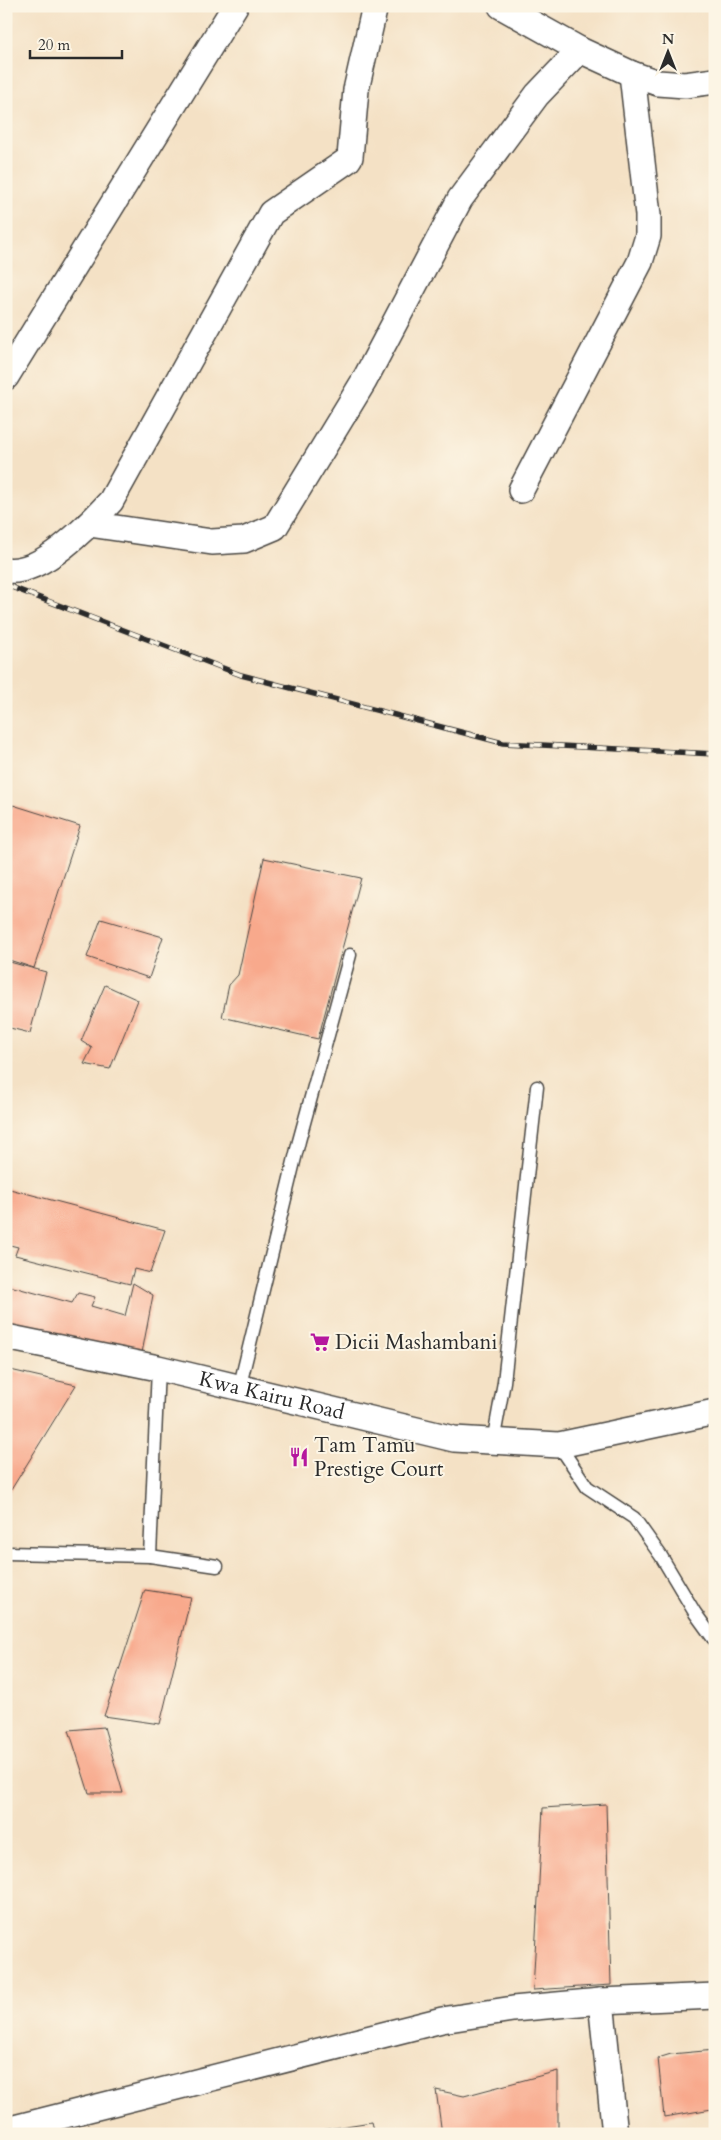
<svg xmlns="http://www.w3.org/2000/svg" width="721" height="2140" font-family="Cardo,serif">
	<style>
		.building { fill: #f8a98c }
		.lines { fill: none; stroke-linecap: round; stroke-linejoin: round }
		.service-casing { stroke: #494642; stroke-width: 15 }
		.minor-casing { stroke: #494642; stroke-width: 28 }
		.service { stroke: #fff; stroke-width: 12 }
		.minor { stroke: #fff; stroke-width: 25 }
		.rail-casing { stroke: #2b2b2b; stroke-width: 5.5 }
		.rail { stroke: #fcf5e5; stroke-width: 4; stroke-dasharray: 11; stroke-linecap: butt }
		.labels { text-anchor: middle; stroke-width: 4; stroke-linejoin: round; paint-order: stroke }
		.poi-label { font-size: 21px; fill: #2b2b2b; stroke: #fcf5e5; text-anchor: start }
		.street-label { font-size: 21px; fill: #2b2b2b; stroke: #fcf5e5 }
	</style>
	<rect width="100%" height="100%" fill="#fcf5e5"/>
	<filter id="ink" filterUnits="userSpaceOnUse"><feTurbulence type="fractalNoise" baseFrequency=".02" numOctaves="2"/><feDisplacementMap in="SourceGraphic" scale="10" xChannelSelector="R" yChannelSelector="G"/><feConvolveMatrix kernelMatrix="1 2 1 2 8 2 1 2 1" color-interpolation-filters="sRGB"/></filter>
	<filter id="wash" filterUnits="userSpaceOnUse"><feTurbulence type="fractalNoise" baseFrequency=".0096" numOctaves="4" result="noise"/><feDisplacementMap in="SourceGraphic" scale="20" xChannelSelector="R" yChannelSelector="G"/><feGaussianBlur stdDeviation="1.12" result="paint"/><feColorMatrix in="noise" values="0 0 0 0 0 0 0 0 0 0 0 0 0 0 0 0 0 1.4 0 .05"/><feComposite in="paint" operator="in"/></filter>
	<g filter="url(#wash)">
		<rect width="100%" height="100%" fill="#f4e1c5"/>
		<g id="blocks">
			<g class="building">
				<polygon points="13,805 80,826 34,968 6,959 6,826"/>
				<polygon points="264,858 361,878 318,1039 222,1017 229,985 238,975"/>
				<polygon points="101,919 163,937 149,978 87,957"/>
				<polygon points="6,961 46,972 30,1033 6,1027"/>
				<polygon points="105,985 138,1000 110,1069 84,1064 92,1048 81,1041"/>
				<polygon points="6,1188 165,1230 150,1273 134,1269 130,1284 15,1255 18,1247 6,1244"/>
				<polygon points="133,1283 153,1295 142,1353 6,1330 6,1285 72,1303 78,1293 95,1297 91,1306 125,1316"/>
				<polygon points="6,1369 76,1385 6,1498"/>
				<polygon points="145,1590 191,1597 160,1724 104,1716"/>
				<polygon points="104,1727 123,1793 89,1793 69,1730"/>
				<polygon points="606,1804 611,1985 533,1990 543,1808"/>
				<polygon points="715,2050 715,2113 712,2109 664,2117 658,2058 671,2054"/>
				<polygon points="558,2071 558,2134 442,2134 436,2090 464,2096"/>
				<polygon points="371,2122 374,2134 302,2134 302,2133"/>
			</g>
		</g>
	</g>
	<g filter="url(#ink)">
		<use href="#blocks" fill-opacity="0" stroke="#494642" stroke-width="1"/>
		<g class="lines">
			<defs>
				<g id="service">
					<polyline points="239,1389 299,1141 350,955"/>
					<polyline points="493,1442 504,1382 537,1087"/>
					<polyline points="559,1445 587,1487 634,1518 661,1556 695,1613 713,1638"/>
					<polyline points="6,1553 150,1556 158,1368"/>
					<polyline points="150,1556 217,1566"/>
				</g>
				<g id="minor">
					<polyline points="501,6 580,50 632,74 658,83 685,85 715,81"/>
					<polyline points="6,377 235,6"/>
					<polyline points="521,490 640,262 648,236 648,215 632,74"/>
					<polyline points="89,524 212,542 244,540 275,527 364,381 460,199 537,95 580,50"/>
					<path d="M6 570C41 575 89 525 111 501L271 213 348 160 350 157 356 90 375 6"/>
					<path id="s1" d="M6 1337 158 1368 454 1439 559 1445 715 1412"/>
					<polyline points="601,2001 615,2134"/>
					<polyline points="6,2130 442,2020 513,2009 601,2001 715,1996"/>
				</g>
			</defs>
			<use href="#service" class="service-casing"/>
			<use href="#minor" class="minor-casing"/>
			<use href="#service" class="service"/>
			<use href="#minor" class="minor"/>
			<defs>
				<polyline id="rail" points="6,585 241,675 503,743 715,754"/>
			</defs>
			<use href="#rail" class="rail-casing"/>
			<use href="#rail" class="rail"/>
		</g>
	</g>
	<defs>
		<symbol id="supermarket-bare" viewBox="-9 -9 18 18"><path d="M-6-5.5h2.5l.6 2H6L4.5 2H-2.5L-4.4-4H-6ZM-1.5 3.2a1.3 1.3 0 1 0 .1 0ZM3 3.2a1.3 1.3 0 1 0 .1 0Z" fill="#b5179e" stroke="#fcf5e5" stroke-width="2.5" paint-order="stroke"/></symbol>
		<symbol id="restaurant-bare" viewBox="-9 -9 18 18"><path d="M-5-6h1v4h1v-4h1v4h1v-4h1v5L-1.5 .5V6h-2V.5L-5-1ZM5-6V6H3V1.5H1.5Q1.5-4 5-6Z" fill="#b5179e" stroke="#fcf5e5" stroke-width="2.5" paint-order="stroke"/></symbol>
	</defs>
	<g fill-rule="evenodd">
		<use href="#supermarket-bare" x="306" y="1328" width="28" height="28"/>
		<use href="#restaurant-bare" x="285" y="1443" width="28" height="28"/>
	</g>
	<g class="labels">
		<g class="poi-label">
			<text x="335" y="1349">Dicii Mashambani</text>
			<text x="314" y="1452">Tam Tamu<tspan x="314" dy="24">Prestige Court</tspan></text>
		</g>
		<g class="street-label">
			<text dy="7" stroke="none"><textPath href="#s1" startOffset="272">Kwa Kairu Road</textPath></text>
		</g>
	</g>
	<rect width="721" height="2140" fill="none" stroke="#fcf5e5" stroke-width="25"/>
	<g transform="translate(668 52)" stroke="#fcf5e5" stroke-width="4" paint-order="stroke">
	<path d="M0-4L9 19L0 12L-9 19Z" fill="#2b2b2b"/>
	<text y="-8" font-size="14" font-weight="bold" text-anchor="middle" fill="#2b2b2b">N</text>
	</g>
	<path d="M30 50v8h92v-8" fill="none" stroke="#2b2b2b" stroke-width="2.5"/>
	<text x="38" y="50" font-size="15" fill="#2b2b2b" stroke="#fcf5e5" stroke-width="4" paint-order="stroke">20 m</text>
</svg>
